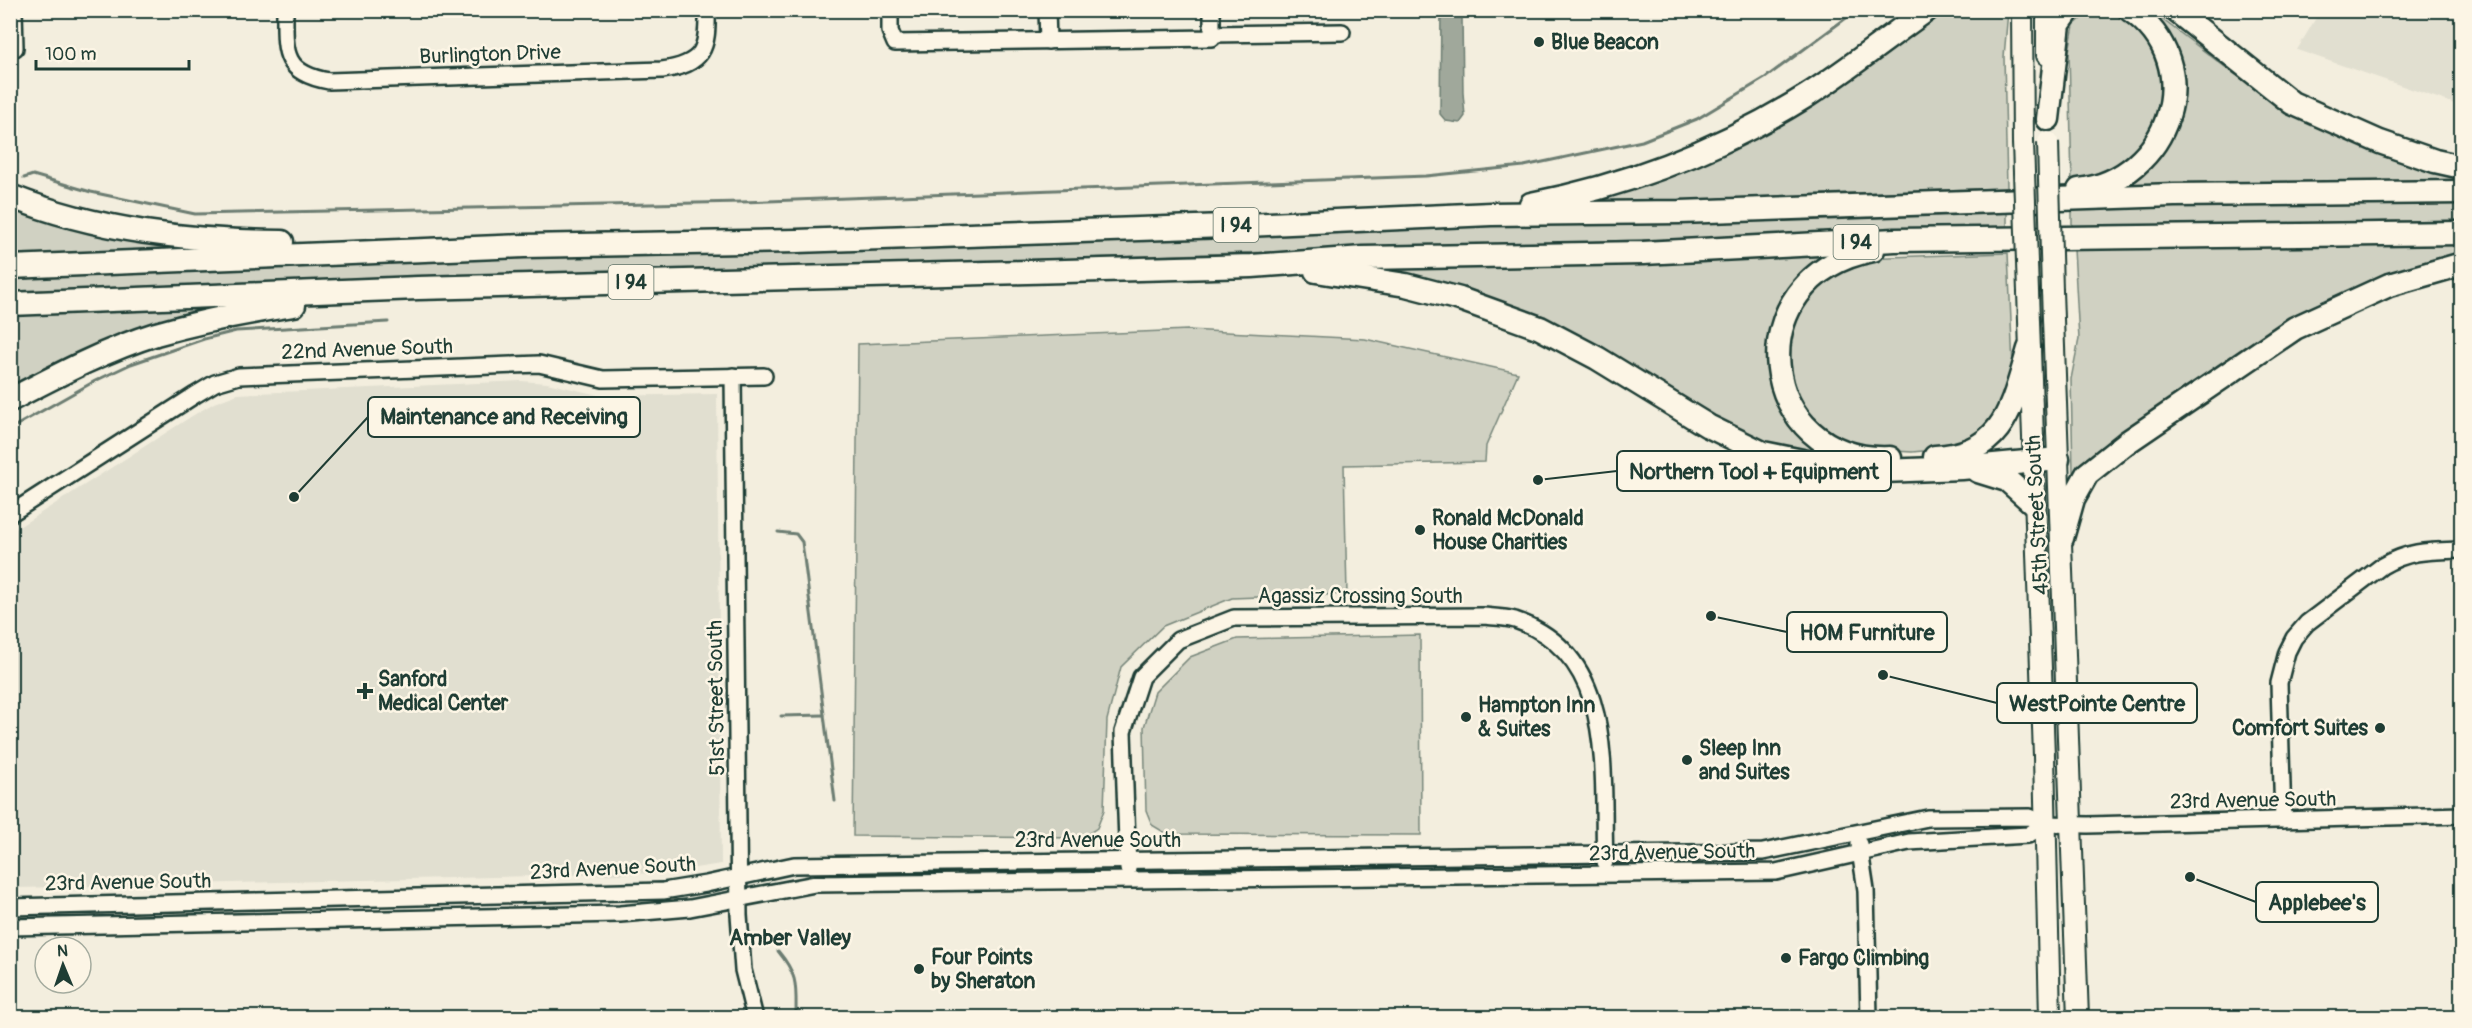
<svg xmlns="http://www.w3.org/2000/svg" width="2472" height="1028" font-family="Pangolin,sans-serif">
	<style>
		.built { fill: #e1dfd0 }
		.green { fill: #d0d1c2; stroke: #78877b; stroke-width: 1.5 }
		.water { fill: #a0a89b; stroke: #6c7d72; stroke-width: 1.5 }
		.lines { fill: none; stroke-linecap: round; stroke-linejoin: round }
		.stream { stroke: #6c7d72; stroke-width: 3 }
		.minor-casing { stroke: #1f3d34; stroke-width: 20 }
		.major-casing { stroke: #1f3d34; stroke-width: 24 }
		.highway-casing { stroke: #1f3d34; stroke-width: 27 }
		.minor { stroke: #fcf5e5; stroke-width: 15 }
		.major { stroke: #fcf5e5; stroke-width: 20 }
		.highway { stroke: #fcf5e5; stroke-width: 22 }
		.major-bridge-casing { stroke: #1f3d34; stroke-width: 24; stroke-linecap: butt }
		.major-bridge { stroke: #fcf5e5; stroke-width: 20 }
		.poi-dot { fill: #1f3d34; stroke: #fcf5e5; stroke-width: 2 }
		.labels { text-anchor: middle; stroke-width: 5; stroke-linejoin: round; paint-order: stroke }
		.shield { fill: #fcf5e5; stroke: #617469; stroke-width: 1.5 }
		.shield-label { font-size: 20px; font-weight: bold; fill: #1f3d34 }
		.poi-label { font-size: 21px; font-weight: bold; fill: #1f3d34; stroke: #fcf5e5; text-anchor: start }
		.street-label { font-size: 21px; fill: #1f3d34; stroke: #fcf5e5 }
		.neighbourhood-label { font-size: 22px; font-weight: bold; fill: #1f3d34; stroke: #fcf5e5 }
		.leader { fill: none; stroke: #1f3d34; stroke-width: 2 }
		.callout-dot { fill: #1f3d34; stroke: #fcf5e5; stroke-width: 2 }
		.callout { fill: #fcf5e5; stroke: #1f3d34; stroke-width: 2 }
		.callout-label { font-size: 22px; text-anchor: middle; font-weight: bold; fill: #1f3d34 }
	</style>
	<rect width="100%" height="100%" fill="#f3eede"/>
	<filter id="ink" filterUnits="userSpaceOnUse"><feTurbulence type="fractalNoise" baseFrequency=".0167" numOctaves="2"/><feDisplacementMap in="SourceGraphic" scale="12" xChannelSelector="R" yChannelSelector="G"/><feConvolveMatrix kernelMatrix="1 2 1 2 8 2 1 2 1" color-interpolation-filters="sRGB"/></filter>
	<g filter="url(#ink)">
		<g class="built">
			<polygon points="2320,11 2461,11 2461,106 2297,50"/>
			<polygon points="521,381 547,383 602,396 717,394 721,864 663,873 17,888 10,850 11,532 192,416 214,403 238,394"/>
		</g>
		<g class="green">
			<polygon points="2141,10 2151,11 2233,73 2267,95 2462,175 2461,183 2127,189 2125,182 2177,115"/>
			<polygon points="1935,11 2008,11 2004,57 2007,188 1821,194 1577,205 1637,183"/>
			<polygon points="2083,11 2120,11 2156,47 2165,104 2133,162 2072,184 2069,51 2074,25 2081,19 2077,14"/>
			<polygon points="2461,200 2462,220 2072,227 2072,206"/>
			<polygon points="10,202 175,242 174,249 11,255"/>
			<polygon points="2007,209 2007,228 11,293 10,273"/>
			<polygon points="2461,244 2461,257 2406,272 2077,475 2073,473 2071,379 2079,339 2074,249"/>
			<polygon points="2008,253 2013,367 2000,421 1954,448 1912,452 1859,449 1805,415 1784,367 1798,302 1860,258"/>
			<path d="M1823 254 1824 259C1815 267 1804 275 1795 283 1771 306 1774 344 1773 374L1844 457 1763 446 1657 386 1388 275 1386 266Z"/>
			<polygon points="222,304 223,310 11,395 10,314"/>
			<polygon points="1188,330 1365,339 1518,373 1486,446 1485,462 1344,465 1347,594 1232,598 1163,626 1121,667 1107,720 1104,810 1097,828 1082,838 853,836 858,344"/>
			<polygon points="1420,635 1421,835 1167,834 1152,825 1146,810 1144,727 1155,692 1190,657 1237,639"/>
		</g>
		<polygon class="water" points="1441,11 1465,11 1462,17 1463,93 1465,116 1460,123 1446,121 1440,114"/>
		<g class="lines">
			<g class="stream">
				<polyline points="24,178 33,175 91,192 195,214 742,202 1426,176 1524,166 1642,141 1697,119 1765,78 1857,10"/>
				<polyline points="10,429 95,381 131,364 204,339 236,331 388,322"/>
				<polyline points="778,532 796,534 802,542 835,801"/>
				<polyline points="781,716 824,715"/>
				<path d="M778 951C799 976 796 987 796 1018"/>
			</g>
			<defs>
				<g id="minor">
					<polyline points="14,10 15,48"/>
					<path d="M285 10C285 51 282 73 329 81L662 70C704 64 708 49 707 10"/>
					<polyline points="890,10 890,31 895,43 1212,38 1212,10"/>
					<polyline points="1047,10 1048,41"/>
					<polyline points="1212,34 1342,32"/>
					<polyline points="733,376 739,915 743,970 755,1018"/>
					<polyline points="10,514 195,395 215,383 239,376 539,364 603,379 764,376"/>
					<path d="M2283 820 2279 683 2287 652 2294 638 2307 623 2382 566C2410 550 2430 551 2462 550"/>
					<polyline points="1859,844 1866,890 1869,1018"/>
					<path d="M1128 869 1123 732 1141 677 1178 640 1234 618 1483 616C1493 617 1505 617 1515 620 1619 655 1601 776 1605 862"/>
					<polyline points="10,907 663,891 706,884 794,865 1763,852 1928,818 2030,817 2045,824 2088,825 2462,815"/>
					<polyline points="10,927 620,914 690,908 815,884 1776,872 1909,842 2028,835 2045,824"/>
				</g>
				<g id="major">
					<polyline points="2022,10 2023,142"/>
					<polyline points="2047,10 2047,55"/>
					<polyline points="2052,291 2078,1018"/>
					<polyline points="2028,292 2044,756 2050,1018"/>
				</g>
				<g id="highway">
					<polyline points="2175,10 2292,103 2380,142 2435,161 2462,167"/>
					<polyline points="2048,119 2059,24 2069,10"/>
					<path d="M2079 190C2168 179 2210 65 2130 10"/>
					<path d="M10 196C97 231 189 241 282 242"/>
					<path d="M1531 204C1629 185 1723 148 1808 95 1849 69 1887 38 1927 10"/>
					<path d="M1873 250C1733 277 1756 464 1890 458"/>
					<polyline points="10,267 524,246 797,241 1225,226 1491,214 1680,212 2174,195 2462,192"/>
					<polyline points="1316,271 1406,285 1460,299 1540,328 1597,358 1708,426 1763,453 1856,472 1962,468 2058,459"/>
					<polyline points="10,304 418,288 1252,266 1363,258 1643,253 1895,240 2462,233"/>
					<path d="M10 400C58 375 105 350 156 334 201 321 248 312 294 305"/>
					<path d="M1935 457C2005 454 2012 405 2029 349"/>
					<polyline points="1978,471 2007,480 2034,504"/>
					<polyline points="2062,538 2073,499 2087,474 2126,443 2295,328 2389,285 2462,264"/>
				</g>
			</defs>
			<use href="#minor" class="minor-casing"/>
			<use href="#major" class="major-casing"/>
			<use href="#highway" class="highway-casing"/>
			<use href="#minor" class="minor"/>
			<use href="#major" class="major"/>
			<use href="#highway" class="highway"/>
			<defs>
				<g id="major-bridge">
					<polyline points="2023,142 2028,292"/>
					<polyline points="2048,142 2052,291"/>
				</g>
			</defs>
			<use href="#major-bridge" class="major-bridge-casing"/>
			<use href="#major-bridge" class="major-bridge"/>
		</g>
	</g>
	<g class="poi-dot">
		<circle cx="1539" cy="42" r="6"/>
		<circle cx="1420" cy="530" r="6"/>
		<path d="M362 682h6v6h6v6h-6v6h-6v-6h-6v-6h6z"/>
		<circle cx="1466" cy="717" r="6"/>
		<circle cx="2380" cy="728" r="6"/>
		<circle cx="1687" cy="760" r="6"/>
		<circle cx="1786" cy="958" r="6"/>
		<circle cx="919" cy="969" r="6"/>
	</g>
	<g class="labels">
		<g class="shield">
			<rect x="1213.5" y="208" width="45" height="34" rx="4.5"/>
			<rect x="1833.5" y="225" width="45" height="34" rx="4.5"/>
			<rect x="608.5" y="265" width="45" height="34" rx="4.5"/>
		</g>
		<g class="shield-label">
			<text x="1236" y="232">I 94</text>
			<text x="1856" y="249">I 94</text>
			<text x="631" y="289">I 94</text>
		</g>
		<g class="poi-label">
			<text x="1551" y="49">Blue Beacon</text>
			<text x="1432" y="525">Ronald McDonald<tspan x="1432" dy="24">House Charities</tspan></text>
			<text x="378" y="686">Sanford<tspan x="378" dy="24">Medical Center</tspan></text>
			<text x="1478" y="712">Hampton Inn<tspan x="1478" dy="24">&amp; Suites</tspan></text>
			<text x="2368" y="735" text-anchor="end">Comfort Suites</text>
			<text x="1699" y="755">Sleep Inn<tspan x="1699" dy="24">and Suites</tspan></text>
			<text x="931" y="964">Four Points<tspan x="931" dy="24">by Sheraton</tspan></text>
			<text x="1798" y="965">Fargo Climbing</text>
		</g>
		<g class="street-label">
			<text transform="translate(490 54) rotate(-2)" y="7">Burlington Drive</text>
			<text transform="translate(367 349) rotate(-2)" y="7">22nd Avenue South</text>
			<text transform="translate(2037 515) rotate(-93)" y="7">45th Street South</text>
			<text x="1360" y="603">Agassiz Crossing South</text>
			<text transform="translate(716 698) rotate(-91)" y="7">51st Street South</text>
			<text transform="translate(2253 800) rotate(-1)" y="7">23rd Avenue South</text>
			<text x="1098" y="847">23rd Avenue South</text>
			<text transform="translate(1672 852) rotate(-1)" y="7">23rd Avenue South</text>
			<text transform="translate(613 868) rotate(-3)" y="7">23rd Avenue South</text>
			<text transform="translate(128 882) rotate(-1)" y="7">23rd Avenue South</text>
		</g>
		<g class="neighbourhood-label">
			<text x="790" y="945">Amber Valley</text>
		</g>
	</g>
	<path class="leader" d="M294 497L368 417M1538 480L1617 471M1711 616L1787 632M1883 675L1997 703M2190 877L2256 902"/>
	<g class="callout-dot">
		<circle cx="294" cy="497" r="6"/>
		<circle cx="1538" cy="480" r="6"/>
		<circle cx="1711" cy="616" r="6"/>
		<circle cx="1883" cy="675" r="6"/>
		<circle cx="2190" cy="877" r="6"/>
	</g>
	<g class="callout">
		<rect x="368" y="397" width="272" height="40" rx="6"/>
		<rect x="1617" y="451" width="274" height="40" rx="6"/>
		<rect x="1787" y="612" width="160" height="40" rx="6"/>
		<rect x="1997" y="683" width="200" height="40" rx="6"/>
		<rect x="2256" y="882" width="122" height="40" rx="6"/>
	</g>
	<g class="callout-label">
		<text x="504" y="424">Maintenance and Receiving</text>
		<text x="1754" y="479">Northern Tool + Equipment</text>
		<text x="1867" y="640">HOM Furniture</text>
		<text x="2097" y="711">WestPointe Centre</text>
		<text x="2317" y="910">Applebee's</text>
	</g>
	<rect width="2472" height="1028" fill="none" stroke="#fcf5e5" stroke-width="36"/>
	<rect x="18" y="18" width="2436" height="992" fill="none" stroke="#1f3d34" stroke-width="2" filter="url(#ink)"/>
	<g transform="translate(63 965) rotate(358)"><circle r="28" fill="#fcf5e5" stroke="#a4ab9e" stroke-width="1.5"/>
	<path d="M0-4.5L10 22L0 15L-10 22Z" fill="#1f3d34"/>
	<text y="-9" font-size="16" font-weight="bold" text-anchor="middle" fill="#1f3d34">N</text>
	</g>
	<path d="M36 60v9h153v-9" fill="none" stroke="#1f3d34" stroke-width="3"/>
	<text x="45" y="60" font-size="18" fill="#1f3d34" stroke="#fcf5e5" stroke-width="4.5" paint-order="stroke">100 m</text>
</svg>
